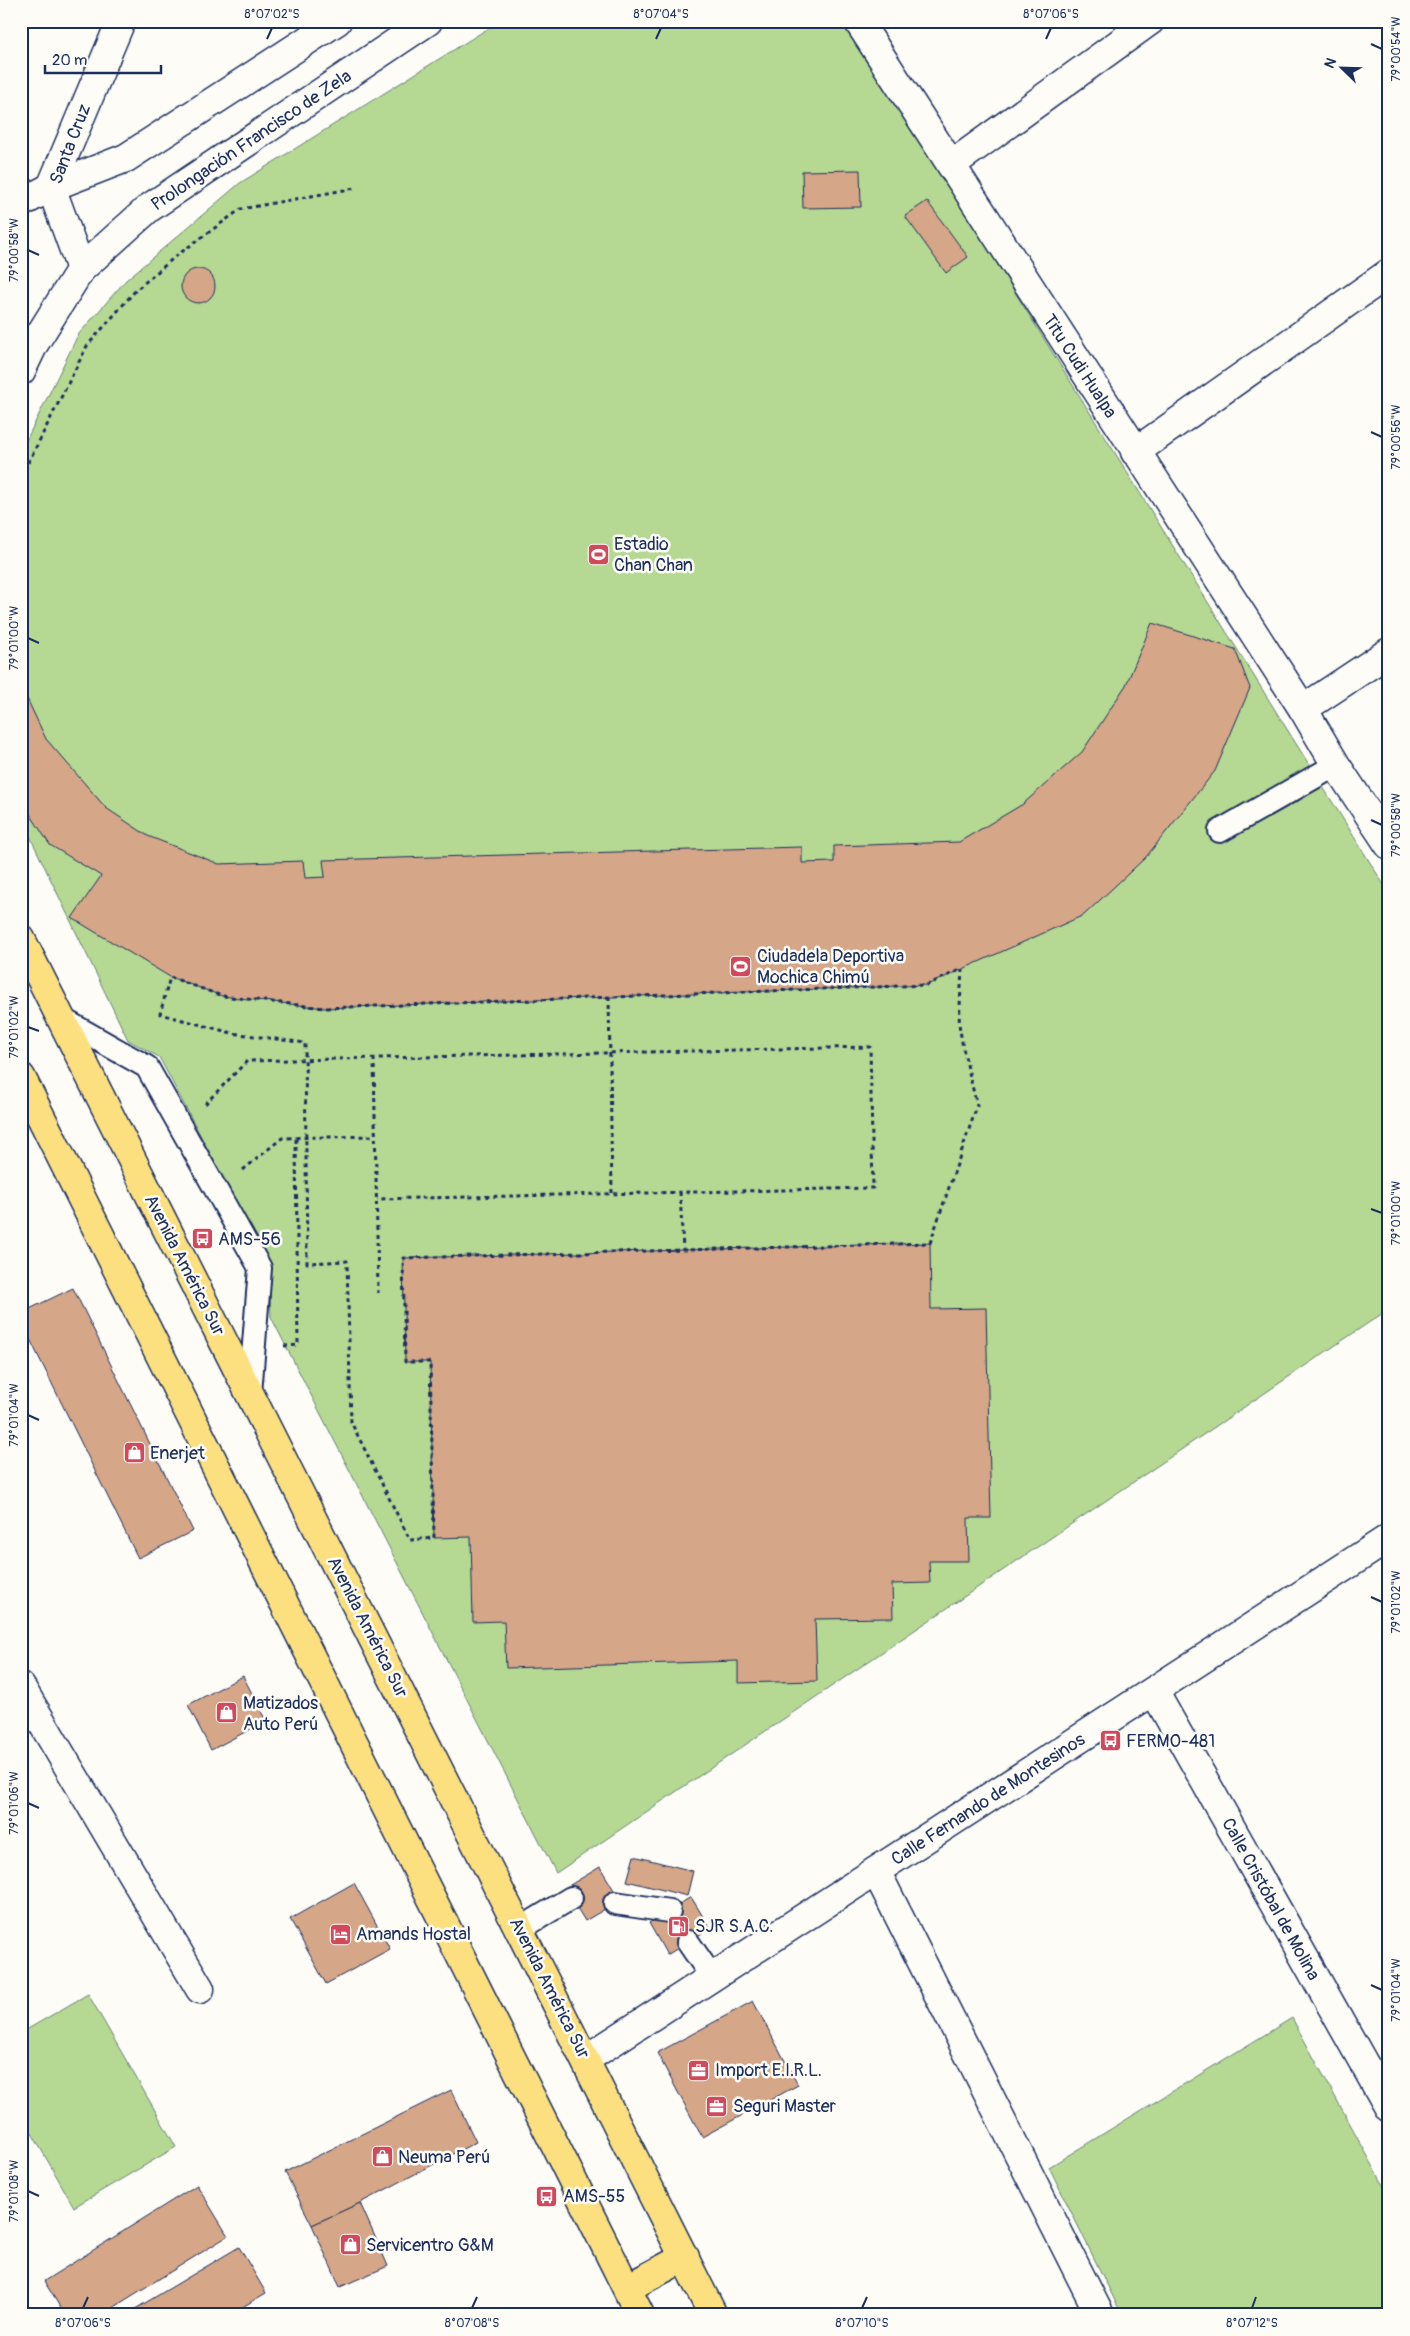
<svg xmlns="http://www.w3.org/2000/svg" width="1410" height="2336" font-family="Pangolin,sans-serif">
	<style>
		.green { fill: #b5d893; stroke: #688478 }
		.building { fill: #d5a687; stroke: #1b2f5e }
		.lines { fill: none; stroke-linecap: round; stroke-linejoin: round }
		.lane-casing { stroke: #1b2f5e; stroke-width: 26 }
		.street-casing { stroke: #1b2f5e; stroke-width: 31 }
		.secondary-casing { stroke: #1b2f5e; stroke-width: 31 }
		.primary-casing { stroke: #1b2f5e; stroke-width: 31 }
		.path { stroke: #1b2f5e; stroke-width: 3; stroke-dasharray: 4 4; stroke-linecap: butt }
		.lane { stroke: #fdfcf7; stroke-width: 22 }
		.street { stroke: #fdfcf7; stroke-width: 28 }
		.secondary { stroke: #fdfcf7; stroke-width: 28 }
		.primary { stroke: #fce080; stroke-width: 28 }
		.ticks { fill: none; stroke: #1b2f5e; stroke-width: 2 }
		.labels { text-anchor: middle; stroke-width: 5; stroke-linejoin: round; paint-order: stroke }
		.street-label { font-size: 18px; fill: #1b2f5e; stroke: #fdfcf7 }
		.poi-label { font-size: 18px; fill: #1b2f5e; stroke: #fdfcf7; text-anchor: start }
		.neatline { fill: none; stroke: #1b2f5e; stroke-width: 2 }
		.ticks-label { font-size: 12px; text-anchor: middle; fill: #1b2f5e }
	</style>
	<rect width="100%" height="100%" fill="#fdfcf7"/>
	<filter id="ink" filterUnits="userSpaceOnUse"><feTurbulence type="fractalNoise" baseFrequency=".02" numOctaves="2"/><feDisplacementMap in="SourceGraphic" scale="10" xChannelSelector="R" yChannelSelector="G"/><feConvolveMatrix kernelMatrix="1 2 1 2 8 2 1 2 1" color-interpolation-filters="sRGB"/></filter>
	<g filter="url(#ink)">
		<g class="green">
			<polygon points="500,21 846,21 1389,893 1389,1309 556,1873 271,1317 269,1265 159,1057 128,1040 21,818 21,451 78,335 126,280 240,183"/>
			<polygon points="88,1994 176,2147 74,2207 21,2114 21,2033"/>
			<polygon points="1292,2018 1389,2195 1389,2315 1122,2315 1049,2167"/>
		</g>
		<g class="building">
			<polygon points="860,170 861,207 803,208 802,171"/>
			<polygon points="927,201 968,257 946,273 905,216"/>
			<circle cx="198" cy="286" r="17"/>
			<polygon points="1152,623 1235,649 1250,688 1215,771 1146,857 1084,915 927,985 324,1008 222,996 170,977 72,918 101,876 50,845 21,800 21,686 46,739 106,808 148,836 219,864 303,861 305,878 325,877 323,860 802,847 802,863 834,862 834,846 959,842 1023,804 1082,752 1126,685"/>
			<polygon points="930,1243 931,1309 986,1308 991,1518 968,1518 969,1561 929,1561 930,1583 892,1584 893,1618 815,1619 817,1681 738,1683 738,1661 506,1668 504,1621 473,1622 471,1537 434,1538 430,1362 405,1362 403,1258"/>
			<polygon points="73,1288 193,1531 138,1558 21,1321 21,1313"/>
			<polygon points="243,1676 266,1721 211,1750 188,1705"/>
			<polygon points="634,1856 693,1871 687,1896 627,1881"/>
			<polygon points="600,1867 620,1900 585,1921 565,1888"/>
			<polygon points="354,1883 390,1949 326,1984 290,1919"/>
			<polygon points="691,1897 710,1928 667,1955 649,1923"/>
			<polygon points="753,2001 798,2085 702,2137 657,2053"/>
			<polygon points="451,2090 476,2142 360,2203 312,2225 285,2172"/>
			<polygon points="197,2185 228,2236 101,2315 65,2315 44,2281"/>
			<polygon points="360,2203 388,2266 340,2287 312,2225"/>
			<polygon points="239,2247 266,2293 229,2315 125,2315"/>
			<polygon points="21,2296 32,2315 21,2315"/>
		</g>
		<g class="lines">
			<defs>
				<g id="lane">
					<polyline points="1220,831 1336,765"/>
					<polyline points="62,1019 147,1067 260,1268 250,1394"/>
					<polyline points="615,1903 669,1911"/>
					<polyline points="520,1929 571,1898"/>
					<polyline points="688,1942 712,1977"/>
				</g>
				<g id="street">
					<polyline points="858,21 1303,709 1336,765 1389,845"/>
					<polyline points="951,165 1150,21"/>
					<polyline points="81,269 51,187 121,21"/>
					<polyline points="1135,452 1389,273"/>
					<polyline points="1303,709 1389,652"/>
					<polyline points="21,1687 200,1989"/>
					<polyline points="1154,1691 1389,2108"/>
					<polyline points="876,1871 1100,2315"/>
					<polyline points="586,2059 1389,1538"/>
				</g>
				<g id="secondary">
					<polyline points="21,203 51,187 126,158 337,21"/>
					<polyline points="21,371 34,344 81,269 149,208 428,21"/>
				</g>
				<g id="primary">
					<polyline points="21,939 713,2315"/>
					<polyline points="21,1077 640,2315"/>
					<polyline points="627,2288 685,2257"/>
				</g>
			</defs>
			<use href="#lane" class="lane-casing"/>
			<use href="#street" class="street-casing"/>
			<use href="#secondary" class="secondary-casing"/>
			<use href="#primary" class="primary-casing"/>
			<g class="path">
				<polyline points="21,477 87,346 136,290 176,256 241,209 355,188"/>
				<polygon points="962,969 959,1024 963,1048 977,1106 930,1243 403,1258 405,1362 430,1362 434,1538 410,1540 351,1422 347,1261 307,1263 305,1043 232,1033 160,1014 170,977 222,996 324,1008 927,985"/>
				<polyline points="609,997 612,1194"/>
				<polyline points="374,1058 378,1293"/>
				<polyline points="205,1104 247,1061 870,1047 873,1188 377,1199"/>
				<polyline points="243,1170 282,1138 375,1136"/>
				<polyline points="680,1192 683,1250"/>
				<polyline points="284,1346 298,1345 296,1138"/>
			</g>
			<use href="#lane" class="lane"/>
			<use href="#street" class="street"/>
			<use href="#secondary" class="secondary"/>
			<use href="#primary" class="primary"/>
		</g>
	</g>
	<path class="ticks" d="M267 39 272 28M656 39 661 28M1046 39 1051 28M1371 44 1382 49M28 250 39 255M1371 432 1382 437M28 638 39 643M1371 820 1382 825M28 1027 39 1031M1371 1209 1382 1213M28 1415 39 1420M1371 1597 1382 1602M28 1803 39 1808M1371 1985 1382 1990M28 2191 39 2196M83 2308 88 2297M472 2308 477 2297M862 2308 867 2297M1252 2308 1256 2297"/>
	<defs>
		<symbol id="stadium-square" viewBox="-11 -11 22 22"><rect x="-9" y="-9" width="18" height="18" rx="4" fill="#d1495b" stroke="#fdfcf7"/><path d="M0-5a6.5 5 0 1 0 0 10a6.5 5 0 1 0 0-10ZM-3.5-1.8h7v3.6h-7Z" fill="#fff"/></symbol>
		<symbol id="bus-square" viewBox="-11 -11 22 22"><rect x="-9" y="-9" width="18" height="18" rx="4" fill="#d1495b" stroke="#fdfcf7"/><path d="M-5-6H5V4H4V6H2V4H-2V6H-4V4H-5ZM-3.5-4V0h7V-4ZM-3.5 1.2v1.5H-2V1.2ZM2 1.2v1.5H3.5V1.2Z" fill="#fff"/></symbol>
		<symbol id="shop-square" viewBox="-11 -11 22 22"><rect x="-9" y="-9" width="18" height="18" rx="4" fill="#d1495b" stroke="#fdfcf7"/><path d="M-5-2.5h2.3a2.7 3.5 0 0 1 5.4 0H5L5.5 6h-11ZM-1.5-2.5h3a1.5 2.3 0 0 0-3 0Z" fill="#fff"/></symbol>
		<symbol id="fuel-square" viewBox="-11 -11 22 22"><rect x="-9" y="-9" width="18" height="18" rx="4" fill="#d1495b" stroke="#fdfcf7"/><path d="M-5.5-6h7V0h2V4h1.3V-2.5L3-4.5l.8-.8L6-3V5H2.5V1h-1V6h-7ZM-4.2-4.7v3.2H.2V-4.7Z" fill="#fff"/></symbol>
		<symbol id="hotel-square" viewBox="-11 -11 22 22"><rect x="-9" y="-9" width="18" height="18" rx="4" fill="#d1495b" stroke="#fdfcf7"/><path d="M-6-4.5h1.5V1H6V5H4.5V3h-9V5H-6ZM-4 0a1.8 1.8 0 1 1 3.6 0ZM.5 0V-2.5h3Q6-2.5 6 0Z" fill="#fff"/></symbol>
		<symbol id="office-square" viewBox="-11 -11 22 22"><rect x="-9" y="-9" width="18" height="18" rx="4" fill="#d1495b" stroke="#fdfcf7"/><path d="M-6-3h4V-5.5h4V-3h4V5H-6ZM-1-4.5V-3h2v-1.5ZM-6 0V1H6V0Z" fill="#fff"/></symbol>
	</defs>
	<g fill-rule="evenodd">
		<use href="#stadium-square" x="586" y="542" width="25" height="25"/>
		<use href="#stadium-square" x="728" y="954" width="25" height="25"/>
		<use href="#bus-square" x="190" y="1226" width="25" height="25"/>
		<use href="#shop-square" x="122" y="1440" width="25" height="25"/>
		<use href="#shop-square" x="214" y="1700" width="25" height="25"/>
		<use href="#bus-square" x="1098" y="1728" width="25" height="25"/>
		<use href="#fuel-square" x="666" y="1914" width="25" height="25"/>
		<use href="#hotel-square" x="328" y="1922" width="25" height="25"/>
		<use href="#office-square" x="686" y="2058" width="25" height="25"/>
		<use href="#office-square" x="704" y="2094" width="25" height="25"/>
		<use href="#shop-square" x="370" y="2144" width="25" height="25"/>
		<use href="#bus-square" x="534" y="2184" width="25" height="25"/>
		<use href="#shop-square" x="338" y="2232" width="25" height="25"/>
	</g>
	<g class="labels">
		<g class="street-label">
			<text transform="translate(251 140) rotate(-34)" y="6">Prolongación Francisco de Zela</text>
			<text transform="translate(70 144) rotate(-69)" y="6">Santa Cruz</text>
			<text transform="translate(1080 366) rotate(57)" y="6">Titu Cudi Hualpa</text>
			<text transform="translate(185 1265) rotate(63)" y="6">Avenida América Sur</text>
			<text transform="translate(368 1627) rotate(63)" y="6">Avenida América Sur</text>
			<text transform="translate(988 1799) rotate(-33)" y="6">Calle Fernando de Montesinos</text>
			<text transform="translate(1271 1899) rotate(61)" y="6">Calle Cristóbal de Molina</text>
			<text transform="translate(550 1988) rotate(63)" y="6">Avenida América Sur</text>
		</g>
		<g class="poi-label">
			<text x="614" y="550">Estadio<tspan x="614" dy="21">Chan Chan</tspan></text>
			<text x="757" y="962">Ciudadela Deportiva<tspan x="757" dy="21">Mochica Chimú</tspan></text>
			<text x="218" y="1245">AMS-56</text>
			<text x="150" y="1459">Enerjet</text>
			<text x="243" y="1709">Matizados<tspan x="243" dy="21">Auto Perú</tspan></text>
			<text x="1126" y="1747">FERMO-481</text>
			<text x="695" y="1932">SJR S.A.C.</text>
			<text x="356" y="1940">Amands Hostal</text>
			<text x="715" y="2076">Import E.I.R.L.</text>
			<text x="733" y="2112">Seguri Master</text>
			<text x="398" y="2163">Neuma Perú</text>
			<text x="563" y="2202">AMS-55</text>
			<text x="366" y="2251">Servicentro G&amp;M</text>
		</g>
	</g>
	<rect width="1410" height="2336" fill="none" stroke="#fdfcf7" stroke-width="55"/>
	<g transform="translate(1342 68) rotate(293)" stroke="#fdfcf7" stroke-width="4" paint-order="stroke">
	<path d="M0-4L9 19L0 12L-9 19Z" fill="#1b2f5e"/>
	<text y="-8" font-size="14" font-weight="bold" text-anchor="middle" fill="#1b2f5e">N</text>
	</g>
	<path d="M45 65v8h116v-8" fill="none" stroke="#1b2f5e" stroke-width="2.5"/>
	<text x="52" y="65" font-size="15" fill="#1b2f5e" stroke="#fdfcf7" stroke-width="4" paint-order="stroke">20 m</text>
	<rect x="28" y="28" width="1354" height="2280" class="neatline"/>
	<g class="ticks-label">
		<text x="272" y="18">8°07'02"S</text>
		<text x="661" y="18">8°07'04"S</text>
		<text x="1051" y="18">8°07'06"S</text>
		<text transform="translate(1396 49) rotate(-90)" y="4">79°00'54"W</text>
		<text transform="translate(14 250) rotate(-90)" y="4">79°00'58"W</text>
		<text transform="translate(1396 437) rotate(-90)" y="4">79°00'56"W</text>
		<text transform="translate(14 638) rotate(-90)" y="4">79°01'00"W</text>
		<text transform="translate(1396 825) rotate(-90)" y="4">79°00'58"W</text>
		<text transform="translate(14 1027) rotate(-90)" y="4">79°01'02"W</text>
		<text transform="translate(1396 1213) rotate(-90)" y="4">79°01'00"W</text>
		<text transform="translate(14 1415) rotate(-90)" y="4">79°01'04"W</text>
		<text transform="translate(1396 1602) rotate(-90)" y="4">79°01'02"W</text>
		<text transform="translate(14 1803) rotate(-90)" y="4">79°01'06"W</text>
		<text transform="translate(1396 1990) rotate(-90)" y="4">79°01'04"W</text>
		<text transform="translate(14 2191) rotate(-90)" y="4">79°01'08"W</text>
		<text x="83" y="2327">8°07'06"S</text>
		<text x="472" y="2327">8°07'08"S</text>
		<text x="862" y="2327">8°07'10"S</text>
		<text x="1252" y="2327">8°07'12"S</text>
	</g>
</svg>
